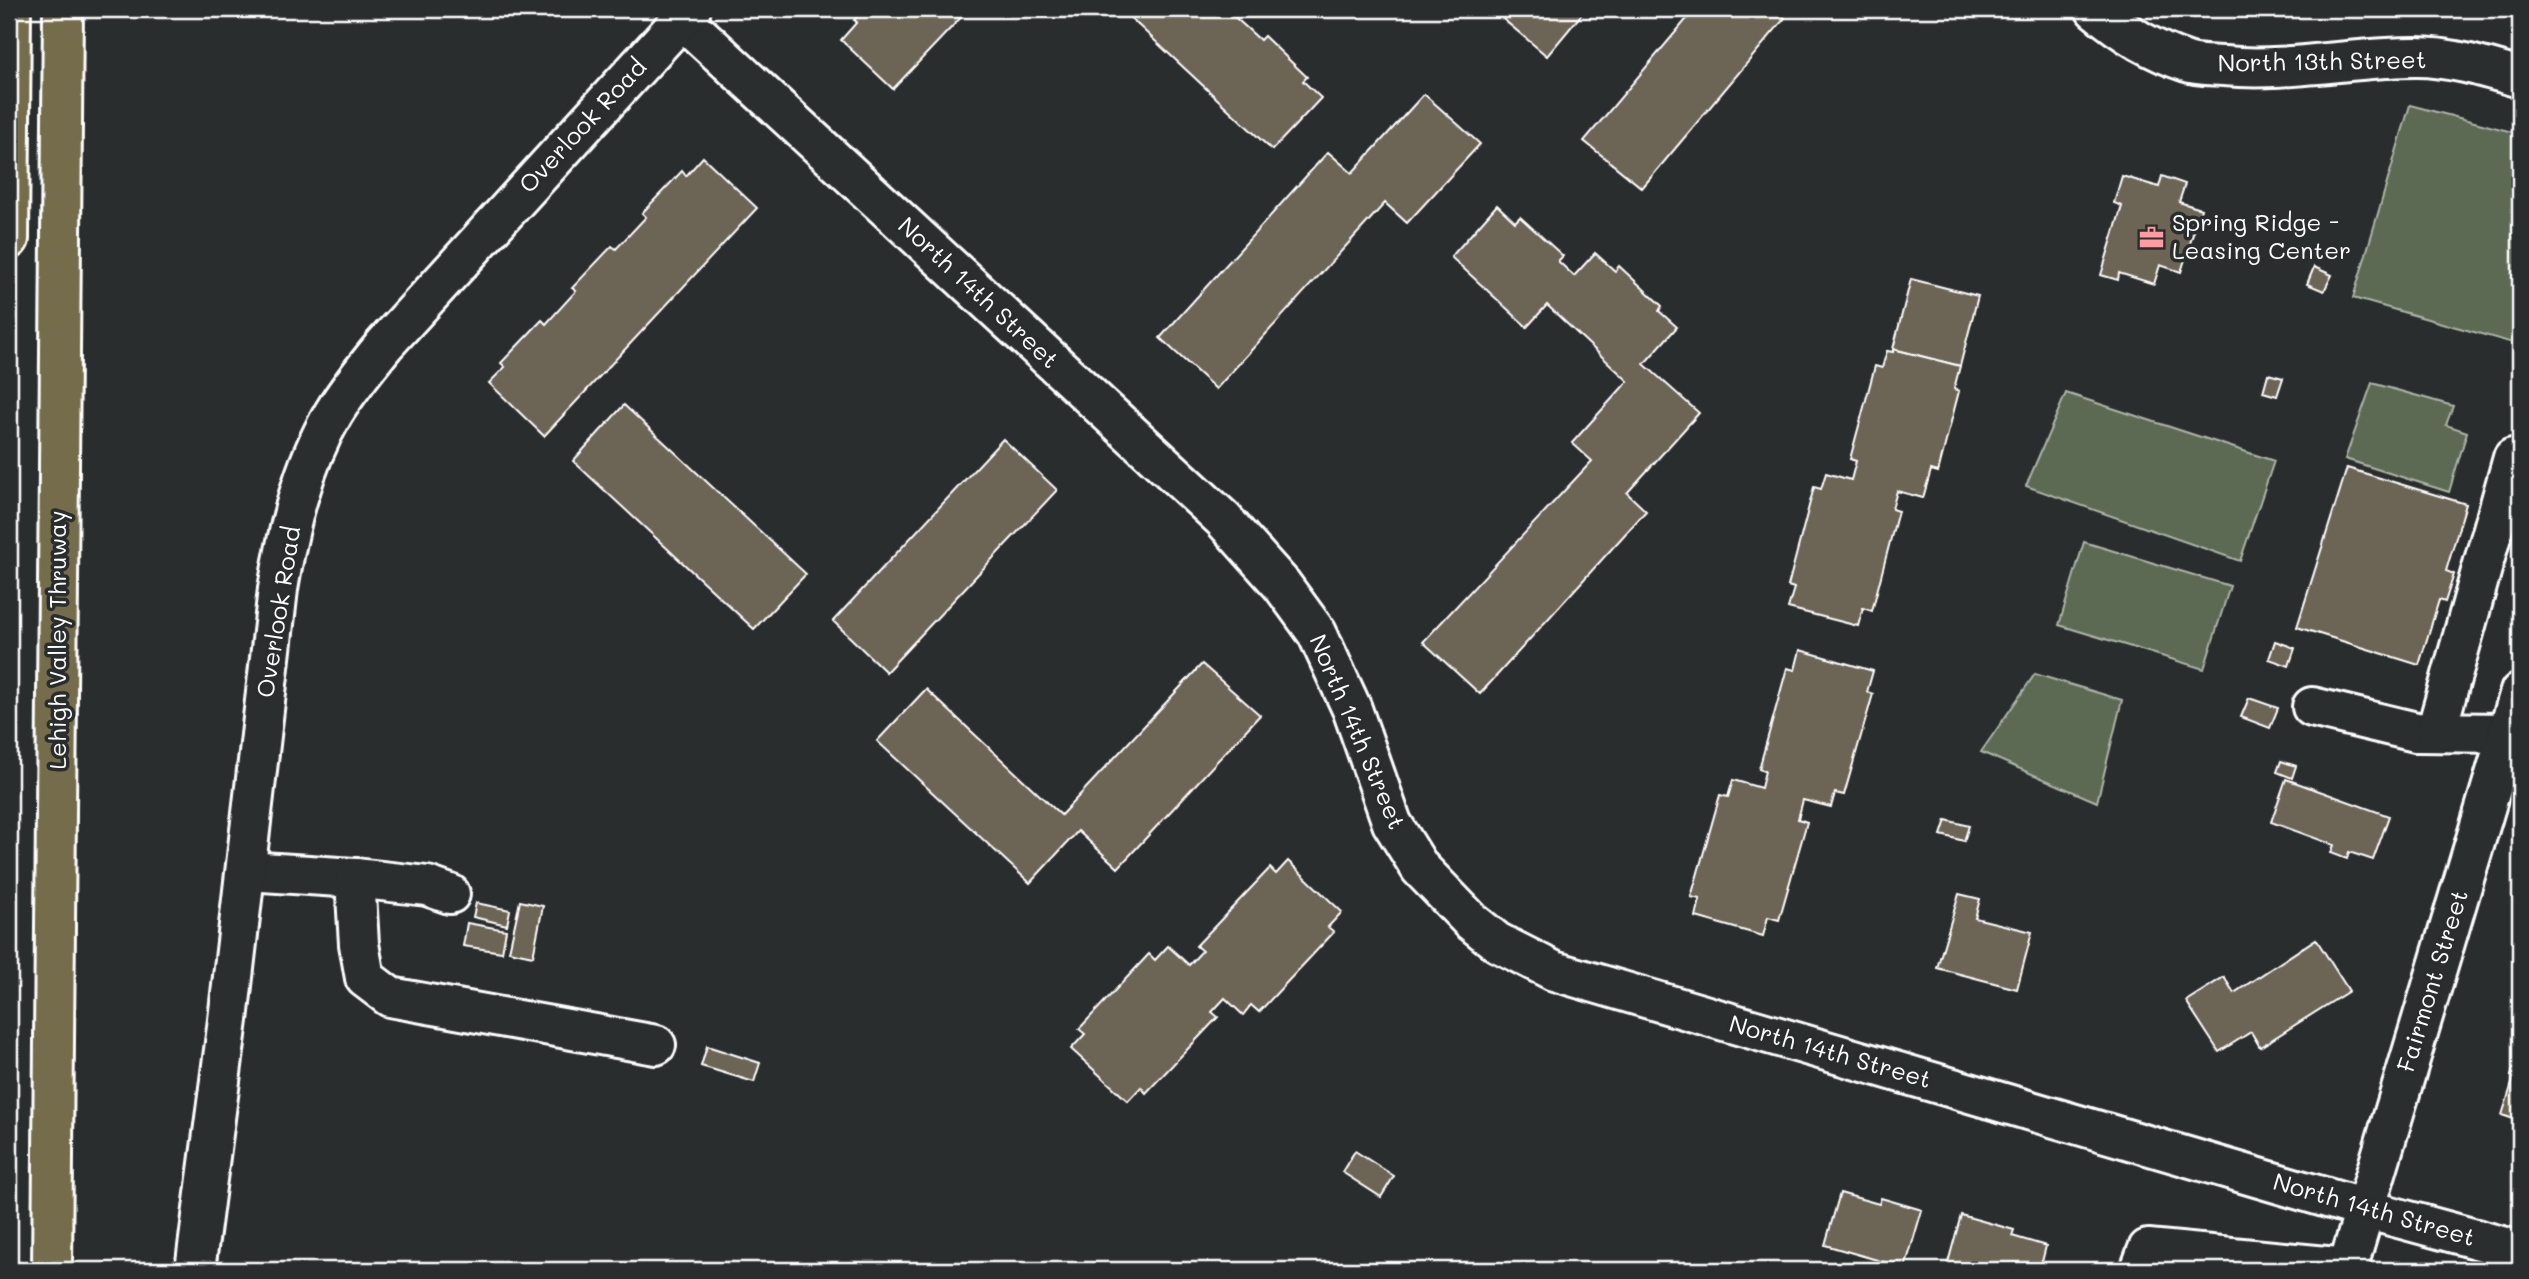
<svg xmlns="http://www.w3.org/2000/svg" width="2529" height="1279" font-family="Mali,sans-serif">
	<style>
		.green { fill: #5b6a52; stroke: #adb4a8; stroke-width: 2 }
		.building { fill: #6c6554; stroke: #fff; stroke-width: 2 }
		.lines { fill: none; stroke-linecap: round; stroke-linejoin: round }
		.minor-casing { stroke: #fff; stroke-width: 44 }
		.highway-casing { stroke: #fff; stroke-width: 44 }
		.minor { stroke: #2a2d2e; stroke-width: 38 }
		.highway { stroke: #746c4b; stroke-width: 38 }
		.labels { text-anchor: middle; stroke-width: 7; stroke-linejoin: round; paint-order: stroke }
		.street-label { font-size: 24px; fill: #fff; stroke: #2a2d2e }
		.poi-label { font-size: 24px; fill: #fff; stroke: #2a2d2e; text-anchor: start }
	</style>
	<rect width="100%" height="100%" fill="#2a2d2e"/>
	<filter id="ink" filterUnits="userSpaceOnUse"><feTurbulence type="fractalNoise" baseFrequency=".0143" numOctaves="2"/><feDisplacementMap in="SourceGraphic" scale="14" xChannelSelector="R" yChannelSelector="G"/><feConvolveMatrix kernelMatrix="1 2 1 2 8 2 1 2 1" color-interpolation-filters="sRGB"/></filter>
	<g filter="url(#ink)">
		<g class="green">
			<polygon points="2410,105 2520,134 2520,345 2353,298"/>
			<polygon points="2372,383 2453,406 2446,425 2467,432 2449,492 2345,459"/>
			<polygon points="2066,393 2274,461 2240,561 2026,486"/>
			<polygon points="2084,542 2230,586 2204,669 2059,625"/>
			<polygon points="2035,674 2122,700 2097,802 1981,752"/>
		</g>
		<g class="building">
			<polygon points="865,9 969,9 893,89 841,40 857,22 854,20"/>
			<polygon points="1121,9 1226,9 1260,40 1264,36 1307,77 1303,81 1321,98 1272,150"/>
			<polygon points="1491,9 1586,9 1547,56"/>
			<polygon points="1695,9 1774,9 1785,18 1642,188 1584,141"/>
			<polygon points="1424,94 1480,144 1407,223 1385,203 1216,389 1160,338 1328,152 1352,173"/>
			<polygon points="703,157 757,208 544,436 489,383 505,367 501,363 542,320 546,324 576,291 572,288 612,246 616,249 646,217 642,213 682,171 686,176"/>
			<polygon points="2122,176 2159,187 2162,176 2185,184 2179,202 2201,209 2181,272 2160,265 2154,284 2119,273 2118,280 2101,275 2122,206 2114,203"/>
			<polygon points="1497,205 1515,222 1520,217 1563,256 1558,261 1574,276 1595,253 1615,271 1619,266 1662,306 1659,311 1677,327 1644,364 1699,413 1627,493 1646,511 1480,694 1423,642 1592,461 1572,443 1628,381 1547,305 1527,327 1451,257"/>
			<polygon points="2314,267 2332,275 2324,291 2307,284"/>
			<polygon points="1911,279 1978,296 1960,366 1893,349"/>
			<polygon points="1893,349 1960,366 1954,389 1959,391 1938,472 1931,470 1923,498 1897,491 1892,509 1898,511 1872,611 1863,608 1858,626 1788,608 1794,588 1788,586 1814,487 1821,489 1826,473 1851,480 1856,461 1850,459 1875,366 1882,368 1887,351 1893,352"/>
			<polygon points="2268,374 2283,378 2277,396 2263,392"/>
			<polygon points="624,405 806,574 754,629 573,461"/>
			<polygon points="1003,439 1057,490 886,672 833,621"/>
			<polygon points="2347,468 2466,504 2446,571 2454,574 2445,602 2439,600 2419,665 2297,627"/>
			<polygon points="2275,641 2295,648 2289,666 2269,659"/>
			<polygon points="1800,650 1873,671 1867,692 1873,694 1844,795 1835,793 1831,807 1803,800 1798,819 1807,822 1779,920 1768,917 1763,936 1696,917 1700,899 1691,897 1720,795 1728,797 1733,780 1761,788 1765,771 1759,769 1787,668 1795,670"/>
			<polygon points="1202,664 1260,715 1118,868 1078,831 1030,883 877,741 926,689 1061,815"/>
			<polygon points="2249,698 2278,708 2270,728 2241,717"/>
			<polygon points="2281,761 2296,766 2292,778 2277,772"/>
			<polygon points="2286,779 2389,816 2373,860 2349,852 2347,859 2331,853 2334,845 2271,822"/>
			<polygon points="1946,820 1969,826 1964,841 1941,835"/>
			<polygon points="1288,861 1342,912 1328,927 1334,932 1259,1012 1251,1005 1243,1015 1225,998 1212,1012 1218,1017 1146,1093 1141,1087 1128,1101 1071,1049 1085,1034 1079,1029 1149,954 1155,960 1168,946 1189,965 1202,951 1196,946 1270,868 1276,874"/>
			<polygon points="1959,894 1980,899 1975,918 2032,932 2017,989 1937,968"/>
			<polygon points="520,901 543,906 533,956 509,951"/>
			<polygon points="476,903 510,910 507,925 473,917"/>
			<polygon points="467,923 506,930 502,952 463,946"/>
			<polygon points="2316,939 2349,991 2260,1047 2251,1032 2219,1052 2186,1001 2224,977 2234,993"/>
			<polygon points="707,1046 760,1063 754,1082 701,1066"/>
			<polygon points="2520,1048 2520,1121 2502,1115 2514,1077 2511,1076"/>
			<polygon points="1355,1151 1394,1176 1381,1197 1342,1172"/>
			<polygon points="1840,1193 1879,1204 1881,1198 1922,1210 1905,1268 1825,1245"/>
			<polygon points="1961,1215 2014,1230 2012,1236 2046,1246 2040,1270 1946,1270"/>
		</g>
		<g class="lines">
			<defs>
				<g id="minor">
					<path d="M2095 9C2122 32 2153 51 2187 62 2198 66 2212 65 2224 66 2288 72 2351 57 2416 57 2451 57 2486 68 2520 78"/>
					<polyline points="682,19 1223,519 1282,585 1317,633 1352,709 1392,823 1420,868 1471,921 1497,942 1554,971 2365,1209 2520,1251"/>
					<polyline points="2312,707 2416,732 2508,733"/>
					<polyline points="2436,732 2513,458 2520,459"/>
					<polyline points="246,871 355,878 359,944 365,978 390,997 656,1045"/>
					<polyline points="355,878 427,886 450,894"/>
					<path d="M195 1270 228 1020 278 589C288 529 302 467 333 414 348 389 366 367 385 344L691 9"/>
					<polyline points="2140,1270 2148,1249 2348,1268"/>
					<polyline points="2347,1270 2520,692"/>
				</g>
				<g id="highway">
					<polyline points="9,239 11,9"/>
					<polyline points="52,1270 63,9"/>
				</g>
			</defs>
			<use href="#minor" class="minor-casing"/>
			<use href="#highway" class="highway-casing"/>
			<use href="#minor" class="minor"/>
			<use href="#highway" class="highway"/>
		</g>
	</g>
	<defs>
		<symbol id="office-bare" viewBox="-9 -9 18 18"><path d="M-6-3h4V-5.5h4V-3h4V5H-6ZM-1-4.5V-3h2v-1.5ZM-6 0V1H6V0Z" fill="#ff9aa2" stroke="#2a2d2e" stroke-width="2.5" paint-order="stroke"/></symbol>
	</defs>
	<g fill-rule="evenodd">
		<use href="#office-bare" x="2134" y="220" width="35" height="35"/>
	</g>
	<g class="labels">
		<g class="street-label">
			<text transform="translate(2322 62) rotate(-1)" y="8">North 13th Street</text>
			<text transform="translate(583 126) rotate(-47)" y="8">Overlook Road</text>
			<text transform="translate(978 293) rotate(43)" y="8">North 14th Street</text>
			<text transform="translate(279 612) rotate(-81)" y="8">Overlook Road</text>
			<text transform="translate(58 640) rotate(-90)" y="8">Lehigh Valley Thruway</text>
			<text transform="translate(1357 732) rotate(67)" y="8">North 14th Street</text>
			<text transform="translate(2433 981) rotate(-73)" y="8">Fairmont Street</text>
			<text transform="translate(1830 1052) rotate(16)" y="8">North 14th Street</text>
			<text transform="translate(2374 1210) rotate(16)" y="8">North 14th Street</text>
		</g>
		<g class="poi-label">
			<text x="2172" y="231">Spring Ridge -<tspan x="2172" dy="28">Leasing Center</tspan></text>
		</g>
	</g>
	<rect width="2529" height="1279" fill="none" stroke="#2a2d2e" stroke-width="35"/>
	<rect x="18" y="18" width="2494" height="1244" fill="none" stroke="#fff" stroke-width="2.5" filter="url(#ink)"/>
</svg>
